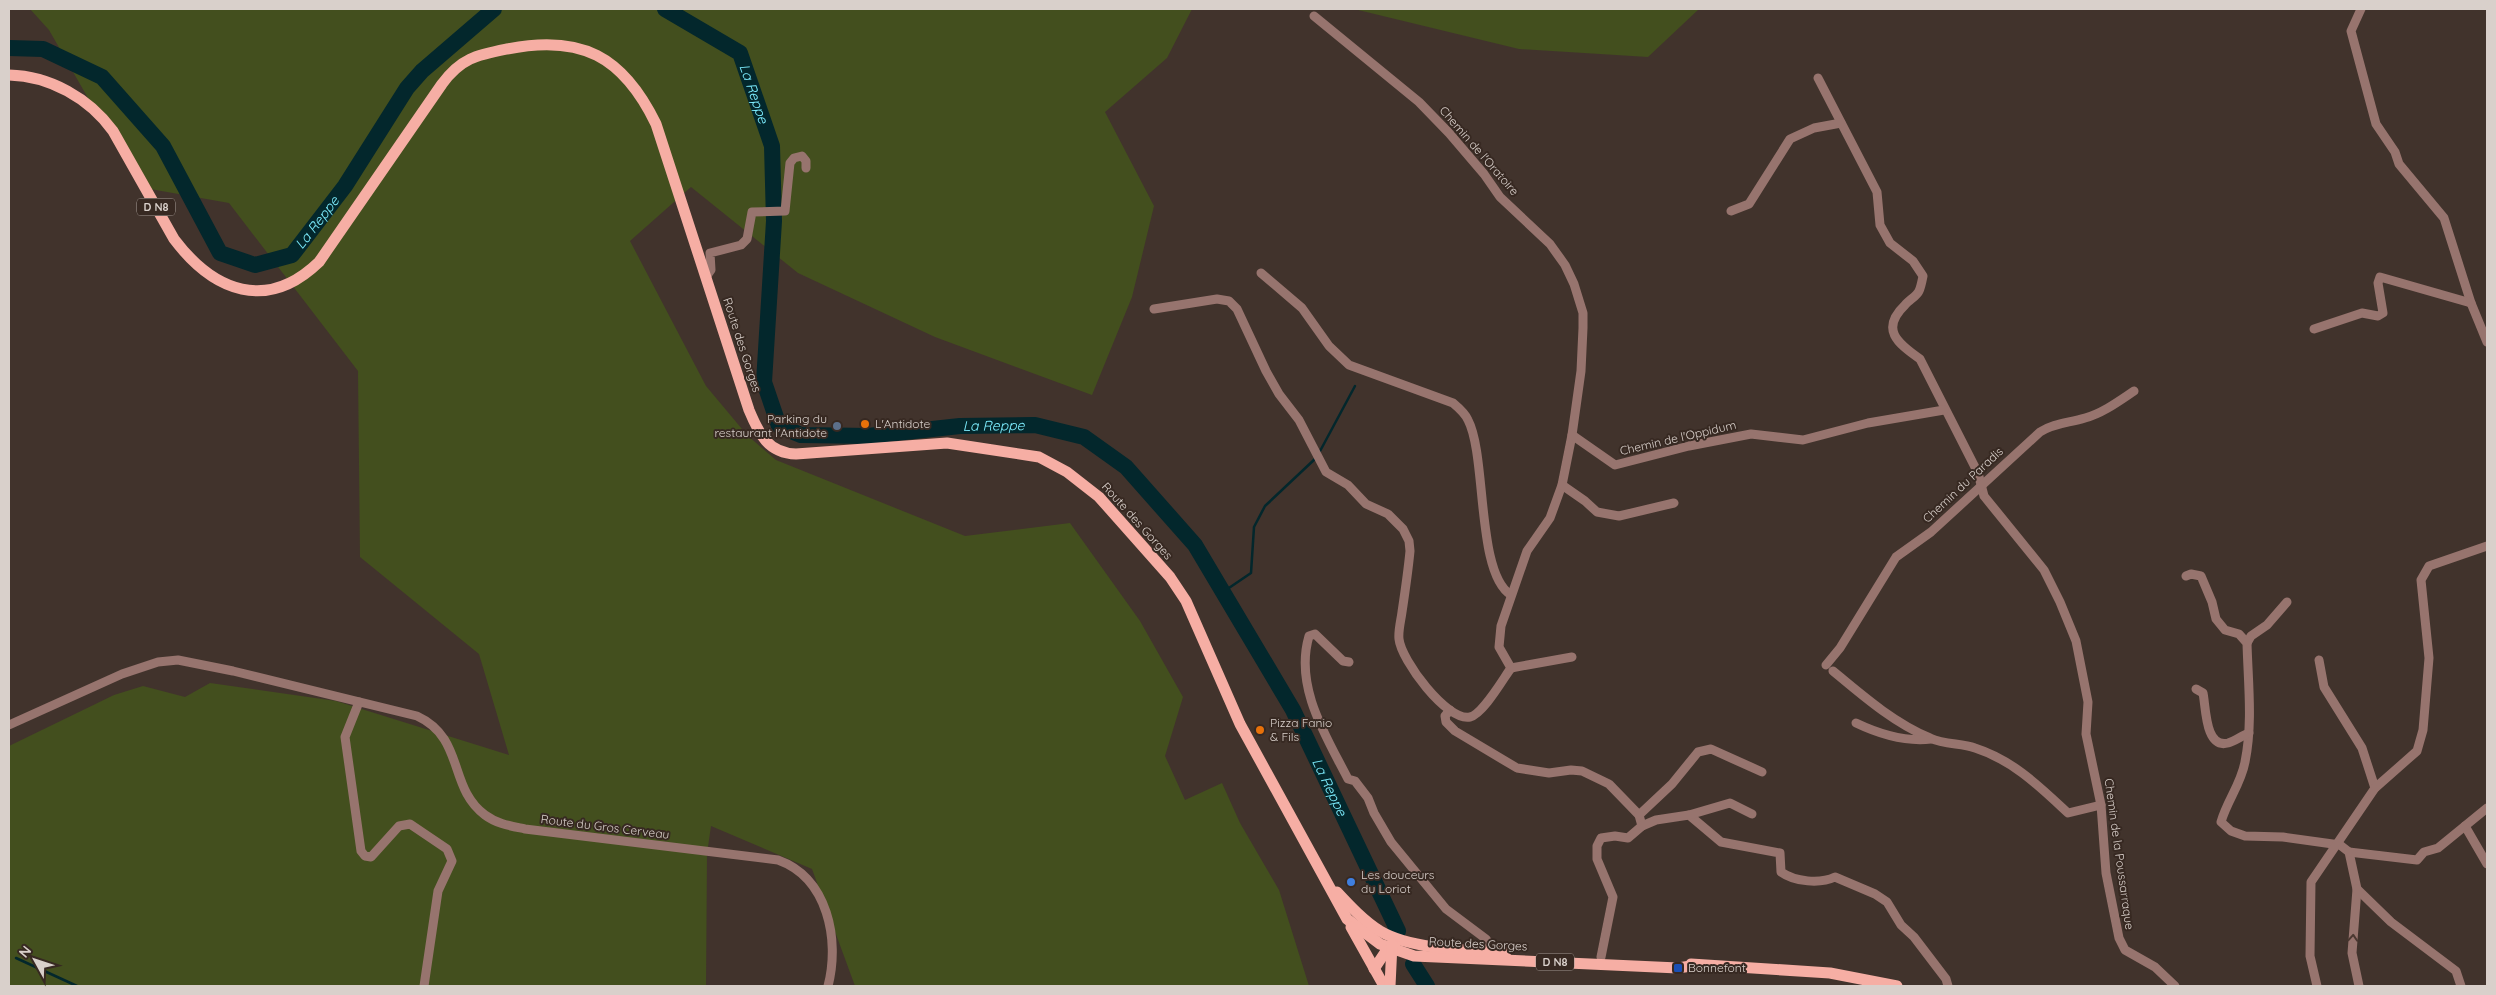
<svg xmlns="http://www.w3.org/2000/svg" width="2496" height="995" font-family="Quicksand,sans-serif">
	<style>
		.green { fill: #434f1e }
		.lines { fill: none; stroke-linecap: round; stroke-linejoin: round }
		.stream { stroke: #03272c; stroke-width: 2.5 }
		.river { stroke: #03272c; stroke-width: 16 }
		.minor { stroke: #97746e; stroke-width: 9 }
		.major { stroke: #f6aea4; stroke-width: 11 }
		.oneway { stroke: #4a3831 }
		.food-dot { fill: #e8710a; stroke: #372922; stroke-width: 2 }
		.service-dot { fill: #5c6f8a; stroke: #372922; stroke-width: 2 }
		.shop-dot { fill: #3f7fe0; stroke: #372922; stroke-width: 2 }
		.transit-dot { fill: #1a4fb4; stroke: #372922; stroke-width: 2 }
		.labels { text-anchor: middle; stroke-width: 4; stroke-linejoin: round; paint-order: stroke }
		.shield { fill: #372922; stroke: #a89e98; stroke-width: 1 }
		.shield-label { font-size: 11px; font-weight: bold; fill: #d9d0cb }
		.street-label { font-size: 12px; fill: #d9d0cb; stroke: #372922 }
		.poi-label { font-size: 12px; fill: #d9d0cb; stroke: #372922; text-anchor: start }
		.water-label { font-size: 14px; font-style: italic; fill: #7eeeff; stroke: #372922 }
	</style>
	<rect width="100%" height="100%" fill="#41332c"/>
	<g class="green">
		<polygon points="30,9 1192,9 1167,58 1105,112 1154,206 1132,297 1092,395 935,337 798,273 691,187 630,241 706,386 747,435 776,460 965,536 1070,523 1140,621 1183,697 1165,756 1185,800 1222,783 1240,823 1279,890 1309,986 855,986 812,869 711,826 707,854 706,986 9,986 9,746 114,695 143,686 185,697 210,683 336,701 509,755 479,654 360,557 358,371 229,203 139,187 49,30"/>
		<polygon points="1354,9 1699,9 1648,57 1519,49"/>
	</g>
	<g class="lines">
		<g class="stream">
			<polyline points="1319,453 1355,386"/>
			<polyline points="1223,592 1251,573 1254,527 1265,506 1316,458"/>
			<polyline points="16,958 77,986"/>
		</g>
		<g class="river">
			<path id="s1" d="M665 9 740 53 772 146 774 221 764 382 779 426 801 435 868 436 960 426 1035 425 1084 437 1126 467 1195 545 1293 710 1398 931"/>
			<path id="s2" d="M9 48 43 49 102 77 163 146 220 253 255 265 292 255 345 186 407 88 422 71 494 9"/>
			<polyline points="1413,964 1427,986"/>
		</g>
		<g class="minor">
			<polyline points="2361,9 2351,31 2376,124 2395,152 2399,164 2444,218 2471,303 2487,342"/>
			<path d="M1818 78 1877 192 1880 225 1890 243 1913 261 1923 276C1922 281 1921 287 1919 291 1917 296 1909 300 1905 305 1880 329 1897 343 1920 359L1978 473 1984 496 2044 570 2060 602 2076 641 2088 702 2086 734 2101 805 2106 873 2119 938 2125 950 2155 967 2175 986"/>
			<polyline points="1731,211 1749,204 1790,139 1814,128 1841,123"/>
			<path d="M1261 273 1302 308 1329 346 1349 365 1453 403C1459 408 1465 413 1468 420 1487 456 1476 574 1511 595"/>
			<polyline points="706,277 711,270 710,253 741,245 747,239 752,212 785,211 790,163 794,158 802,156 806,161 806,168"/>
			<path d="M1154 309 1217 299 1229 301 1237 309 1266 371 1279 394 1299 420 1326 472 1348 485 1366 504 1388 514 1403 529 1409 541 1410 551C1408 572 1405 592 1402 612 1401 620 1398 631 1399 639 1401 660 1447 722 1470 717 1483 714 1503 679 1511 668L1499 647 1501 626 1527 551 1550 518 1562 485 1572 435 1581 371 1583 328V313L1574 284 1565 265 1550 244 1500 197 1484 174 1449 133 1419 102 1314 16"/>
			<polyline points="2314,329 2362,313 2378,316 2383,313 2378,283 2380,277 2471,303"/>
			<polyline points="1572,435 1615,465 1689,446 1751,434 1803,440 1868,423 1944,410"/>
			<polyline points="1562,485 1585,501 1597,512 1619,516 1674,503"/>
			<path d="M2186 576 2191 574 2201 576 2212 602 2216 619 2225 630 2239 634 2247 643C2248 682 2253 723 2245 762 2241 784 2227 801 2221 822L2231 831 2245 836 2283 837 2340 845 2349 852 2357 889 2352 953 2359 986"/>
			<polyline points="2247,643 2251,636 2267,625 2287,602"/>
			<polyline points="2319,660 2324,687 2362,748 2375,788"/>
			<path d="M1349 662 1343 661 1315 634 1309 636C1294 687 1326 736 1348 779L1355 781 1368 798 1374 813 1391 842 1446 909 1486 939 1494 951"/>
			<path d="M1826 665 1840 648 1896 557 1931 532 2040 432C2054 423 2069 423 2085 418 2103 413 2119 401 2134 391"/>
			<polyline points="1511,668 1572,657"/>
			<path d="M1833 671C1863 696 1894 723 1930 738 1945 745 1961 743 1975 748 2013 760 2040 787 2068 813L2101 805"/>
			<path d="M2196 689 2203 693C2206 707 2205 749 2228 743 2235 741 2243 735 2249 733"/>
			<polyline points="359,702 345,737 361,851 365,856 371,857 399,826 410,824 447,849 452,861 438,891 424,986"/>
			<polyline points="1450,710 1445,716 1446,722 1455,731 1517,768 1549,773 1571,770 1582,771 1609,784 1639,815 1642,826 1628,838 1615,836 1601,838 1597,846 1597,859 1613,897 1601,957"/>
			<path d="M1856 723C1879 734 1905 742 1931 739"/>
			<path d="M9 725 122 674 158 662 178 660 233 671 417 716C465 738 448 788 485 815 497 824 511 826 525 829L778 860C828 878 840 940 828 986"/>
			<polyline points="1639,815 1672,784 1698,752 1711,749 1762,772"/>
			<path d="M1689 815 1721 842 1780 853 1781 872C1795 882 1820 884 1835 877L1875 894 1887 902 1901 925 1914 937 1946 979 1948 986"/>
			<polyline points="1642,826 1656,820 1689,815 1730,803 1752,814"/>
			<polyline points="2465,826 2487,864"/>
			<polyline points="2349,852 2417,860 2424,852 2438,848 2487,808"/>
			<polyline points="2357,889 2391,922 2456,971 2461,986"/>
			<polyline points="2317,986 2310,956 2311,882 2375,788 2417,751 2423,730 2429,658 2421,580 2429,566 2487,546"/>
		</g>
		<g class="major">
			<path d="M9 75C50 76 89 98 113 131L174 239C214 292 267 312 319 262L442 84C461 58 477 55 507 49 581 34 623 56 656 124L749 410C759 434 768 453 796 454L947 443 1039 457 1067 472 1099 497 1170 577 1186 601 1240 724 1347 919 1380 944 1414 956 1678 968 1697 965"/>
			<path d="M1337 892C1350 906 1364 921 1380 931 1412 950 1469 950 1506 952"/>
			<polyline points="1351,927 1384,986"/>
			<polyline points="1691,964 1830,973 1897,986"/>
			<polyline points="1374,969 1384,954 1395,945"/>
			<polyline points="1390,986 1392,944"/>
		</g>
	</g>
	<defs><path id="oneway-chevron" d="M-2-3.5L2.5 0L-2 3.5" fill="none" stroke-width="1.6" stroke-linecap="round" stroke-linejoin="round" transform="scale(1.25)"/></defs>
	<use class="oneway" href="#oneway-chevron" transform="translate(2353 938) rotate(-86)"/>
	<g class="food-dot">
		<circle cx="865" cy="424" r="5"/>
		<circle cx="1260" cy="730" r="5"/>
	</g>
	<circle class="service-dot" cx="837" cy="426" r="5"/>
	<circle class="shop-dot" cx="1351" cy="882" r="5"/>
	<rect class="transit-dot" x="1673" y="963" width="10" height="10" rx="2.5"/>
	<g class="labels">
		<g class="shield">
			<rect x="137" y="198.5" width="38" height="17" rx="4"/>
			<rect x="1536" y="953.5" width="38" height="17" rx="4"/>
		</g>
		<g class="shield-label">
			<text x="156" y="211">D N8</text>
			<text x="1555" y="966">D N8</text>
		</g>
		<g class="street-label">
			<text transform="translate(1479 151) rotate(49)" y="4">Chemin de l'Oratoire</text>
			<text transform="translate(742 345) rotate(72)" y="4">Route des Gorges</text>
			<text transform="translate(1678 438) rotate(-13)" y="4">Chemin de l'Oppidum</text>
			<text transform="translate(1963 485) rotate(-43)" y="4">Chemin du Paradis</text>
			<text transform="translate(1137 521) rotate(48)" y="4">Route des Gorges</text>
			<text transform="translate(605 827) rotate(7)" y="4">Route du Gros Cerveau</text>
			<text transform="translate(2119 854) rotate(82)" y="4">Chemin de la Poussarraque</text>
			<text transform="translate(1478 944) rotate(3)" y="4">Route des Gorges</text>
		</g>
		<g class="poi-label">
			<text x="827" y="423" text-anchor="end">Parking du<tspan x="827" dy="14">restaurant l'Antidote</tspan></text>
			<text x="875" y="428">L'Antidote</text>
			<text x="1270" y="727">Pizza Fanio<tspan x="1270" dy="14">&amp; Fils</tspan></text>
			<text x="1361" y="879">Les douceurs<tspan x="1361" dy="14">du Loriot</tspan></text>
			<text x="1688" y="972">Bonnefont</text>
		</g>
		<g class="water-label">
			<text dy="5" stroke="none"><textPath href="#s1" startOffset="130">La Reppe</textPath></text>
			<text dy="5" stroke="none"><textPath href="#s2" startOffset="429">La Reppe</textPath></text>
			<text dy="5" stroke="none"><textPath href="#s1" startOffset="685">La Reppe</textPath></text>
			<text dy="5" stroke="none"><textPath href="#s1" startOffset="1210">La Reppe</textPath></text>
		</g>
	</g>
	<rect width="2496" height="995" fill="none" stroke="#d9d0cb" stroke-width="20"/>
	<g transform="translate(35 960) rotate(310)" stroke="#372922" stroke-width="4" paint-order="stroke">
	<path d="M0-4L9 19L0 12L-9 19Z" fill="#d9d0cb"/>
	<text y="-8" font-size="14" font-weight="bold" text-anchor="middle" fill="#d9d0cb">N</text>
	</g>
</svg>
